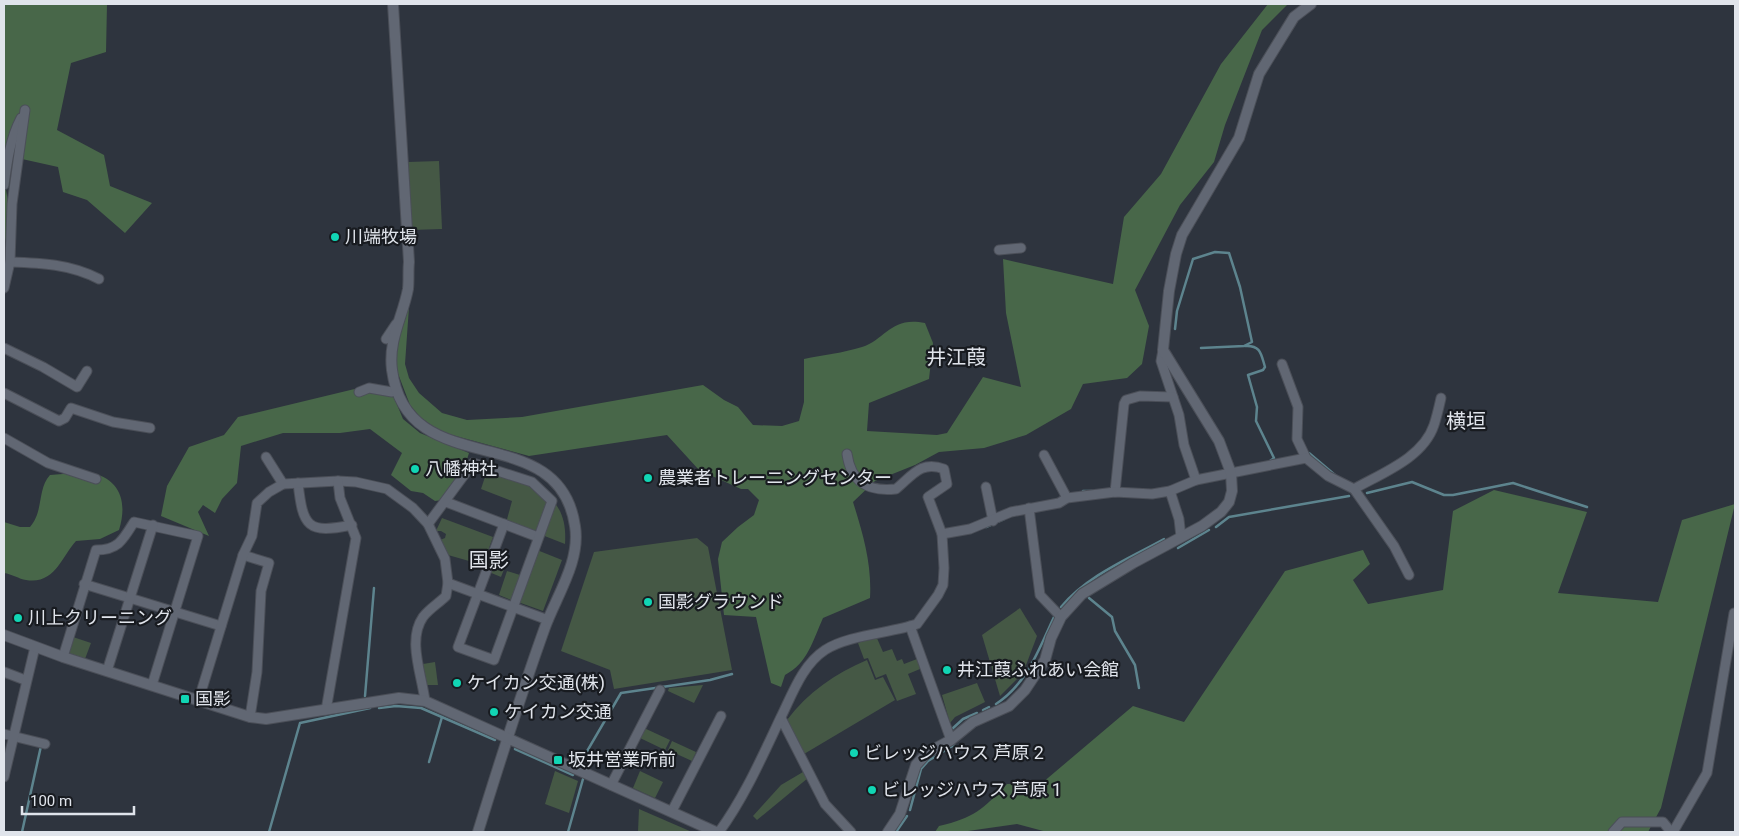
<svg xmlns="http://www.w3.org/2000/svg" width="1739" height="836" font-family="Roboto,'Noto Sans JP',sans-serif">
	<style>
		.green { fill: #455845 }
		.forest { fill: #486749 }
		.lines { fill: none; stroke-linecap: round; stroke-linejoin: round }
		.stream { stroke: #5d848e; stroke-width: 2.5 }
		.minor-casing { stroke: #4b4f58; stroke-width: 11 }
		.tertiary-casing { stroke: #4b4f58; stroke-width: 12 }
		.minor { stroke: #616773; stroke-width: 9 }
		.tertiary { stroke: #616773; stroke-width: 10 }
		.poi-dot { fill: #11d5b4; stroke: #181b20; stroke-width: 2 }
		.labels { text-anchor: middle; stroke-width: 4.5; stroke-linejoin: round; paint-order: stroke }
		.poi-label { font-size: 18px; fill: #e0e4eb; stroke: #181b20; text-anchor: start }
		.quarter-label { font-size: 20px; fill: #e0e4eb; stroke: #181b20 }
	</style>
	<rect width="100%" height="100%" fill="#2e343e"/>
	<g class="green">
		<polygon points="439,161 442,229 411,230 408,162"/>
		<polygon points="487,471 530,485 548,501 537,534 506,523 512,501 481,489"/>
		<path d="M554 502C564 514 566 528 565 544L542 535Z"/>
		<polygon points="442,518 493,537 483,565 448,555 440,540 445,538 446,534 441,531 436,531"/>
		<polygon points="697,538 708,547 732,670 614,689 610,670 561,651 594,552"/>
		<polygon points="537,550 562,560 543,611 518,602"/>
		<polygon points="495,558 507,562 501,577 489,572"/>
		<polygon points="507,571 520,575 511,600 499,595"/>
		<polygon points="1020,608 1037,636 1023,673 1000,696 982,635"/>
		<polygon points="876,636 883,652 892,649 897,661 902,659 904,664 917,659 920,669 908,674 916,694 897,701 886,674 876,678 868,658 864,659 858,643"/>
		<polygon points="73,637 91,643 85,659 68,653"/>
		<path d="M867 660 875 680 883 677 895 700 804 754 787 720C807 693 836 673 867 660Z"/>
		<polygon points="435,662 438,685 427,685 423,664"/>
		<polygon points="977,683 985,702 955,717 950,723 942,695"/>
		<polygon points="703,685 694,703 668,691 669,688"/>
		<polygon points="644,728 670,740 665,750 640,738"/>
		<polygon points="672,741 696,752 692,761 668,750"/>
		<polygon points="555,771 578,781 569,813 545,804"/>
		<polygon points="640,771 663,782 655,798 633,788"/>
		<polygon points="803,772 808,778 757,820 753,816 781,785"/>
		<polygon points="639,809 692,832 638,832"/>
	</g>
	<g class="forest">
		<polygon points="4,4 107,4 106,52 71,63 57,130 104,155 110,186 152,203 125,233 87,200 63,192 58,167 22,159 9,168 6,190 11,218 4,246"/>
		<path d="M1268 4H1288L1262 30 1225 125 1214 162 1180 205 1135 290 1149 326 1142 364 1127 378 1083 384 1071 409 1026 435 984 448 939 452 915 465 875 481 853 502C863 534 872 564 870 598L823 618C813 640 808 663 785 675L781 687 771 683 756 617 724 615 718 559 722 542 738 527 754 515 759 500 748 489H741L699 470 667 435 529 456 441 432 420 417 410 405 397 371 396 341 406 307H409L405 364 409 378 419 393 442 413 467 420 522 417 703 385 724 400 738 407 753 425 782 426 799 421 804 402V359C823 355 843 353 862 347 886 339 891 316 925 323L933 343 929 379 869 403 867 431 937 435 947 433 983 377 1021 387 1006 313 1003 259 1113 284 1124 217 1161 174 1221 64Z"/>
		<polygon points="367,386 393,395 403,419 420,433 469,453 464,469 443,500 435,501 423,493 411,491 391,475 402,453 370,429 340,433 283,433 241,446 237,483 222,499 215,513 203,505 198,512 209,536 161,516 167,486 189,447 224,435 238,417"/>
		<path d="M88 472C120 478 128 501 119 530L100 539 76 541C62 556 55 585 26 580 19 579 12 574 4 573V522L20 527H30C44 511 37 489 50 475Z"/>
		<path d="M1494 490 1587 512 1558 593 1658 602 1682 520 1735 504 1661 808 1648 832H1047L1017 824 961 832H935L939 826C974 818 983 809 1007 784L1042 783 1133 706 1184 722 1285 571 1363 550 1370 564 1353 580 1368 604 1443 590 1453 511Z"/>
	</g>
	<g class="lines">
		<g class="stream">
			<polyline points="1175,329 1177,311 1193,259 1215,252 1229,253 1240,287 1252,342 1244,346 1201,348"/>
			<path d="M1245 346C1261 345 1261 354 1265 367L1263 370 1248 375 1257 407 1256 421 1274 458 1270 461"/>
			<polyline points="1309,453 1335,475"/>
			<polyline points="1083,491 1092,491"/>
			<polyline points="1367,493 1412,482 1444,495 1453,495 1513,483 1587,507"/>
			<polyline points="986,527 1004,519"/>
			<polyline points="1216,527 1229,517 1349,496"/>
			<polyline points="1178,548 1209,530"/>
			<polyline points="1089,598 1112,617 1115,631 1135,665 1139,688"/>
			<path d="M1061 607C1088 575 1128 559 1164 539"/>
			<polyline points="365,696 374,588"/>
			<path d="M996 704C1027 684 1039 649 1054 617"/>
			<polyline points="379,708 396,706 421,708 495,740"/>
			<polyline points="983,710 989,707"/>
			<polyline points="952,729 963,719 977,713"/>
			<polyline points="515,749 573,775"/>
			<polyline points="429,762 442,717"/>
			<polyline points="579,765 621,693 710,680 732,674"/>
			<polyline points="910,810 921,769 928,761 954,745"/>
			<polyline points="22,832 41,746"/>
			<polyline points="269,832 300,723 370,708"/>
			<polyline points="568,832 583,779"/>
			<polyline points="896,832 907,816"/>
		</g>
		<defs>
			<g id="minor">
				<path d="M4 185C7 162 10 139 21 118"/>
				<polyline points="999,250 1021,248"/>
				<path d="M10 262C41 263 70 264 99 279"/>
				<polyline points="4,288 10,262 12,204 25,110"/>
				<polyline points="386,339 396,324"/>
				<polyline points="4,348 43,367 77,387 87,371"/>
				<polyline points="1163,350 1161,361 1179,415 1184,445 1196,480"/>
				<polyline points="1282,364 1298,407 1297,439 1306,458"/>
				<polyline points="359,392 369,388 392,392"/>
				<polyline points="4,393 59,421 65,418 71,408 113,422 150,428"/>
				<polyline points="4,438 48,463 96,479"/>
				<polyline points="1044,455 1067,498"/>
				<polyline points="266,457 283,484"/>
				<path d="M298 483C303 527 307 534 352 525"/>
				<polyline points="986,487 993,521"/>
				<path d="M1354 489C1382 473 1423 458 1434 425 1437 416 1439 407 1441 398"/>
				<polyline points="1170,491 1179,519 1181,537"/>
				<polyline points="1115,492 1124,404 1126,400 1140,396 1173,397"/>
				<polyline points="446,502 538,537"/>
				<polyline points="1029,508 1040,595 1061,617"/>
				<polyline points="428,524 473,463 532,482 552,501 494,660 458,647 504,524"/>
				<polyline points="942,534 970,529 1011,512 1059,503 1067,498 1115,492 1152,494 1170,491 1196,480 1306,458 1328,476 1354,489 1394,546 1409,575"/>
				<polyline points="243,555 269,563 261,591 257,672 250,717"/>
				<polyline points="448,583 548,620"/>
				<polyline points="84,584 221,626"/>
				<polyline points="910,626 951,740"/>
				<path d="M63 657 96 550C118 550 123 540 134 522L198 536 152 685"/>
				<polyline points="107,671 153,525"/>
				<polyline points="4,672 25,680"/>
				<path d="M198 702 243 555 252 536 257 503 269 492 283 484 338 481 356 482 387 489 413 508 428 524 445 559 448 583 446 596C439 603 429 609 423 617 407 640 422 675 425 701"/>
				<polyline points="326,710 356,538 340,498 338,481"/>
				<polyline points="781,718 825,804 851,832"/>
				<polyline points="4,734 45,744"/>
				<polyline points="4,777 35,647"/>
				<polyline points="611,785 660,690"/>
				<polyline points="672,811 721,716"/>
				<path d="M719 832C744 798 762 757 780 719 792 695 802 665 825 650 848 635 891 633 917 624L938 595 943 585 944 568 942 534 928 497 947 484 944 469C921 460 912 476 896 489 867 492 851 482 847 454"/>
				<polyline points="1613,832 1622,822 1663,822 1671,832"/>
				<polyline points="1673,832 1707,773 1734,613"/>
			</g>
			<g id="tertiary">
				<path d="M393 4 409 262C408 271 409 280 408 289 403 316 388 340 392 370 407 485 559 416 575 526 581 562 555 598 544 630 520 697 499 764 478 832"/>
				<polyline points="4,635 63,657 250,717 266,719 399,698 425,701 716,832"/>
				<polyline points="888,832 900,814 916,765 927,753 951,740 973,722 1009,706 1025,690 1045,660 1051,638 1061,617 1082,594 1133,563 1202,526 1221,512 1229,502 1232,491 1231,473 1219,441 1163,350 1169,291 1176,254 1182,235 1239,138 1259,74 1294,17 1311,4"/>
			</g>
		</defs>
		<use href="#minor" class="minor-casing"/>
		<use href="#tertiary" class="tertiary-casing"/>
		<use href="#minor" class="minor"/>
		<use href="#tertiary" class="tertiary"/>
	</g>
	<g class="poi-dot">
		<circle cx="335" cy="237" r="5"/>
		<circle cx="415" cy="469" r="5"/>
		<circle cx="648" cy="478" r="5"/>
		<circle cx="648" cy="602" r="5"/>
		<circle cx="18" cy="618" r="5"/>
		<circle cx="947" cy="670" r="5"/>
		<circle cx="457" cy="683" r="5"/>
		<rect x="180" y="694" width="10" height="10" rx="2.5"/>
		<circle cx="494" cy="712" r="5"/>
		<circle cx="854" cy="753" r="5"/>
		<rect x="553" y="755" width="10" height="10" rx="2.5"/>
		<circle cx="872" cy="790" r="5"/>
	</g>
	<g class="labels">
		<g class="poi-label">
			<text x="345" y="243">川端牧場</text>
			<text x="425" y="475">八幡神社</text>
			<text x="658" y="484">農業者トレーニングセンター</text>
			<text x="658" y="608">国影グラウンド</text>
			<text x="28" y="624">川上クリーニング</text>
			<text x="957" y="676">井江葭ふれあい会館</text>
			<text x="467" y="689">ケイカン交通(株)</text>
			<text x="195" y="705">国影</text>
			<text x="504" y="718">ケイカン交通</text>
			<text x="864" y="759">ビレッジハウス 芦原 2</text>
			<text x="568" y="766">坂井営業所前</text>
			<text x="882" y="796">ビレッジハウス 芦原 1</text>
		</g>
		<g class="quarter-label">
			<text x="956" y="364">井江葭</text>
			<text x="1466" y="428">横垣</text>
			<text x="489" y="567">国影</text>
		</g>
	</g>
	<rect width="1739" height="836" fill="none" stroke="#e0e4eb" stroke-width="10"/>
	<path d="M22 806v8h112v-8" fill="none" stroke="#e0e4eb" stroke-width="2.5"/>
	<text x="30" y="806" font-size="15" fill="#e0e4eb" stroke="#181b20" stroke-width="4" paint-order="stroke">100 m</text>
</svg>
